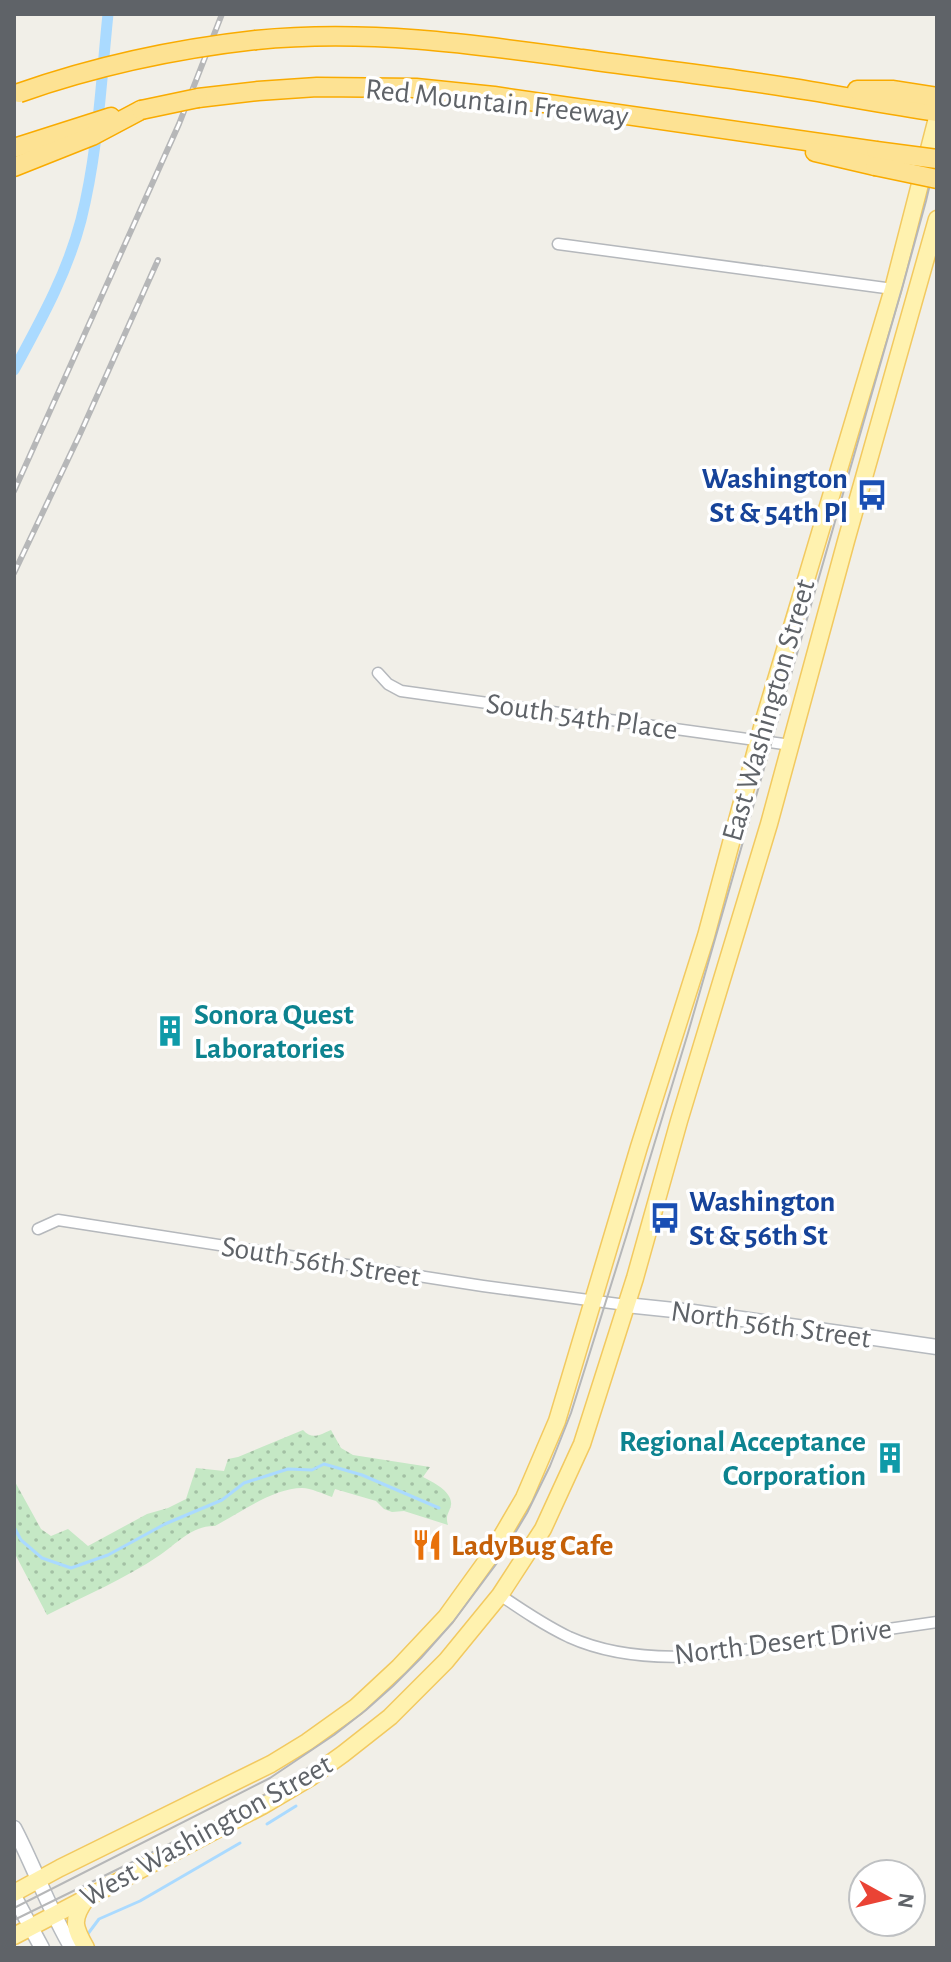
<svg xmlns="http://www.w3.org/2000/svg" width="951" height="1962" font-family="'Alegreya Sans',sans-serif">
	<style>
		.grass { fill: url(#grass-dots) }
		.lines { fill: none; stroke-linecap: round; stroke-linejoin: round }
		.stream { stroke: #aadaff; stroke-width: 3 }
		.canal { stroke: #aadaff; stroke-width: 11 }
		.street-casing { stroke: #b5b8bc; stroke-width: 13 }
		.secondary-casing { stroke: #b6babf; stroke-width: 17 }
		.primary-casing { stroke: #f2c960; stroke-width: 19 }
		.highway-casing { stroke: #f9ab00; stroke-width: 21 }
		.street { stroke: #fff; stroke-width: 10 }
		.secondary { stroke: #fff; stroke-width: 14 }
		.primary { stroke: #fff2af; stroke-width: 16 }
		.highway { stroke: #fde293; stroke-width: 18 }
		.tram { stroke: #b6b7b8; stroke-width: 2 }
		.rail-casing { stroke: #b6b7b8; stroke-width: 6 }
		.rail { stroke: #fff; stroke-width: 3; stroke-dasharray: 9; stroke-linecap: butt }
		.highway-bridge-casing { stroke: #f9ab00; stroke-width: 21; stroke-linecap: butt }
		.highway-bridge { stroke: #fde293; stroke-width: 18 }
		.labels { text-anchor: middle; stroke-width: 7; stroke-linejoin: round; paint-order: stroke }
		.street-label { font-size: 30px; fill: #5f6368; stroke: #fff }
		.transit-label { font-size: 30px; font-weight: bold; fill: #164399; stroke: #fff; text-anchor: end }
		.culture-label { font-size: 30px; font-weight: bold; fill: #0d838f; stroke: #fff; text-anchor: start }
		.food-label { font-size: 30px; font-weight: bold; fill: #c56008; stroke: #fff; text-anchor: start }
	</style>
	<defs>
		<pattern id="grass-dots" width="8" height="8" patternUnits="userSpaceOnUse" patternTransform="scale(2)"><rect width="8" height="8" fill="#c5e8c5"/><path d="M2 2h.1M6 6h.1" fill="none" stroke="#a3c0a4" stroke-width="1.8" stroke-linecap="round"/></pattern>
	</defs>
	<rect width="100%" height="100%" fill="#f1efe8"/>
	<path class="grass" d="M303 1430C312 1440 320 1435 331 1430L341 1448 353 1455 430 1467 423 1477C433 1482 453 1492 451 1505 449 1514 445 1515 448 1525L404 1511 392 1512 384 1509 376 1501 335 1489 332 1497C323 1494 311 1488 302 1488 274 1488 239 1513 215 1526 193 1525 176 1544 160 1555 125 1579 84 1596 47 1615L14 1552V1480L41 1529 51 1536 68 1529 88 1546 147 1514 168 1508 186 1499 196 1468 224 1471 228 1459 238 1457Z"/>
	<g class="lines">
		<g class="stream">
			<polyline points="14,1527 21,1540 42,1558 71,1568 108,1555 165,1524 222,1500 244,1483 288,1469 312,1470 324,1464 362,1475 439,1508"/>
			<polyline points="267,1824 296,1806"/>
			<polyline points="87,1935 99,1919 140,1901 240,1843"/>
		</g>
		<path class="canal" d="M14 370C40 322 67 274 81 220 98 153 101 82 108 14"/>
		<defs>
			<g id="street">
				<polyline points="558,244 893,289"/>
				<polyline points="378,673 388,684 401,691 791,745"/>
				<polyline points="38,1229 58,1220 483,1286 626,1305"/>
				<path d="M500 1595C522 1610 544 1625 569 1637 611 1656 663 1659 709 1655L937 1622"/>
			</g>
			<g id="secondary">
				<polyline points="626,1305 693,1312 937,1347"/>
				<path d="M14 1828C35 1868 49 1910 72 1948"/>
				<polyline points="14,1896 42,1948"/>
			</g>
			<g id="primary">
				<polyline points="14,1893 60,1868 271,1764 307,1742 356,1707 399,1667 446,1617 490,1556 524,1498 557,1421 639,1147 706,936 764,720 893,289 937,118"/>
				<path d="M86 1899C71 1920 74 1927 86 1948"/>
				<polyline points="14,1936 262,1806 311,1777 343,1754 390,1717 446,1661 500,1595 543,1529 582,1444 635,1278 679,1121 769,824 846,541 937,219"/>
			</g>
			<g id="highway">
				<path d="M256 40C367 29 473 44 582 59 659 70 735 78 811 91 853 98 895 106 937 112"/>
				<polyline points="857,90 892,90 937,97"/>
				<polyline points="198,98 258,91 317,87 416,88 494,96 876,151"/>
				<polyline points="14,148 111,117"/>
				<polyline points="815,152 875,166"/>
				<polyline points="14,167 92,136 141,110"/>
			</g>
		</defs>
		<use href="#street" class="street-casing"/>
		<use href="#secondary" class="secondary-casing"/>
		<use href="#primary" class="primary-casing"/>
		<use href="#highway" class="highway-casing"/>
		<use href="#street" class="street"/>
		<use href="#secondary" class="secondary"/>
		<use href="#primary" class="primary"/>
		<use href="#highway" class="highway"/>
		<g class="tram">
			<polyline points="14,1908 270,1778 334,1735 366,1710 393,1686 421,1658 453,1622 497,1563 527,1513 550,1466 571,1413 626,1237 688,1033 903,285 926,201 937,154"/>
			<polyline points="14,1920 206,1826 279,1787 312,1765"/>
		</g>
		<defs>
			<g id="rail">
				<polyline points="14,491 179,124 222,14"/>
				<polyline points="14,573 80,434 158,260"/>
			</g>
		</defs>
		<use href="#rail" class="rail-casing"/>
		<use href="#rail" class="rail"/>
		<defs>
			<g id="highway-bridge">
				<path d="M19 93C96 66 175 49 256 40"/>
				<polyline points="141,110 198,98"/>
				<polyline points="876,151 937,159"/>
				<polyline points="875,166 937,179"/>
			</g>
		</defs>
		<use href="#highway-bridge" class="highway-bridge-casing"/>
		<use href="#highway-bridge" class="highway-bridge"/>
	</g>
	<defs>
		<symbol id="bus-bare" viewBox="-9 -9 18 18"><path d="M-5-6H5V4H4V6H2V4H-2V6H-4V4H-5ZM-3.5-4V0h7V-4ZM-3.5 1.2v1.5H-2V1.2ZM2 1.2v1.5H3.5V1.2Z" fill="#1a4fb4" stroke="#fff" stroke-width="2.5" paint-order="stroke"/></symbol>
		<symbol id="building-bare" viewBox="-9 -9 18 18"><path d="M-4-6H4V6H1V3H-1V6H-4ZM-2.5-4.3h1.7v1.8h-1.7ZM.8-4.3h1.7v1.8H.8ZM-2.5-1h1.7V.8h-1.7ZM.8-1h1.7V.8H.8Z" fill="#0f9aa8" stroke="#fff" stroke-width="2.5" paint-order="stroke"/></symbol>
		<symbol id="restaurant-bare" viewBox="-9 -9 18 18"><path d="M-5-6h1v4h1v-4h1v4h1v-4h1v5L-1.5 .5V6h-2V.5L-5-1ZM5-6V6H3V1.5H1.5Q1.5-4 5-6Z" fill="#e8710a" stroke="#fff" stroke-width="2.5" paint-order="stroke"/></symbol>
	</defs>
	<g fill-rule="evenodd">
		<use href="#bus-bare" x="850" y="473" width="44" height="44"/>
		<use href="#building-bare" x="148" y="1009" width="44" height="44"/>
		<use href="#bus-bare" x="643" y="1196" width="44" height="44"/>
		<use href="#building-bare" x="868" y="1436" width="44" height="44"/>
		<use href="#restaurant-bare" x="405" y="1523" width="44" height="44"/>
	</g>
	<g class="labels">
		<g class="street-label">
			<text transform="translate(497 102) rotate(6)" y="10">Red Mountain Freeway</text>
			<text transform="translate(768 710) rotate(-74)" y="10">East Washington Street</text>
			<text transform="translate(582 716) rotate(8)" y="10">South 54th Place</text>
			<text transform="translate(321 1261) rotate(9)" y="10">South 56th Street</text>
			<text transform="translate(771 1324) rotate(8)" y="10">North 56th Street</text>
			<text transform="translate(783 1641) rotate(-7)" y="10">North Desert Drive</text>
			<text transform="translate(206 1830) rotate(-29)" y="10">West Washington Street</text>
		</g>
		<g class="transit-label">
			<text x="848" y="488">Washington<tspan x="848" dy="34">St &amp; 54th Pl</tspan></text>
			<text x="689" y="1211" text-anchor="start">Washington<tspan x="689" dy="34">St &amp; 56th St</tspan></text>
		</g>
		<g class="culture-label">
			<text x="194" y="1024">Sonora Quest<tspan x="194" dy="34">Laboratories</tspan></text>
			<text x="866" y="1451" text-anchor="end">Regional Acceptance<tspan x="866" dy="34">Corporation</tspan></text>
		</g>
		<g class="food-label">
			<text x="451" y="1555">LadyBug Cafe</text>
		</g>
	</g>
	<rect width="951" height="1962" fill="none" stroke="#5f6368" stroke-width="32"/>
	<g transform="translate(887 1898) rotate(98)"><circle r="38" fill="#ffffff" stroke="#bfc1c3" stroke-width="2"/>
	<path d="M0-6L14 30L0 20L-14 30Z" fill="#ea4335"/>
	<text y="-12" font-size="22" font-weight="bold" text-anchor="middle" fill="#5f6368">N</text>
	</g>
</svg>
